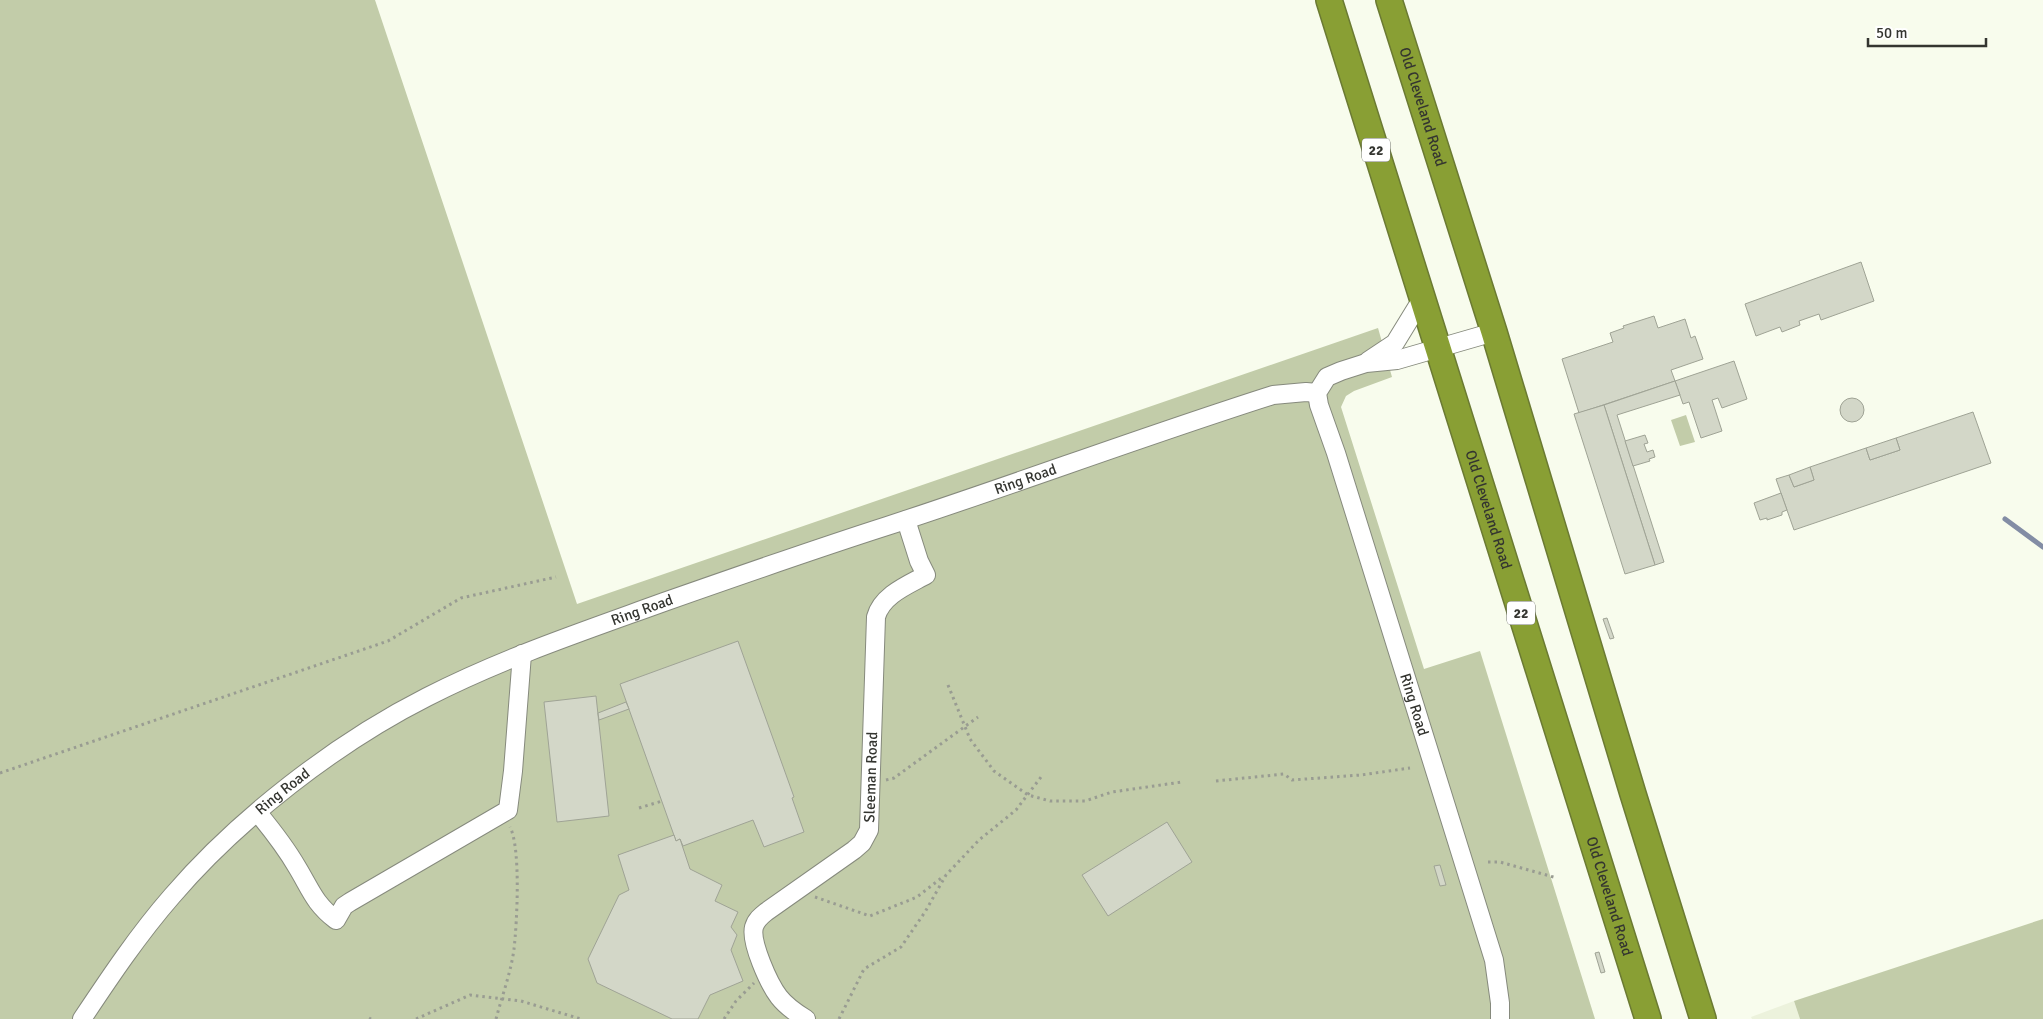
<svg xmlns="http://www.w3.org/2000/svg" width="2043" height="1019" font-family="Signika,sans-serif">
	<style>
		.built { fill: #ecf2dc }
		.green { fill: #c2cca9 }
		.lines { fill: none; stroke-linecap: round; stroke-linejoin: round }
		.stream { stroke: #838da5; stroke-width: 5 }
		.building { fill: #d3d7c8; stroke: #9fa395 }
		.minor-casing { stroke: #868a7d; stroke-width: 20 }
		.highway-casing { stroke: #6b7a33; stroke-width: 28 }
		.path { stroke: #999c92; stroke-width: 3; stroke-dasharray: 2.5 4; stroke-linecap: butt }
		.minor { stroke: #fff; stroke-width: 18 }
		.highway { stroke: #899f34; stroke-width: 25 }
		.labels { text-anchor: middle; stroke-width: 4; stroke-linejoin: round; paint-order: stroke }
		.shield { fill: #fff; stroke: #71726e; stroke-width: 1 }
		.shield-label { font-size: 14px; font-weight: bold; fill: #343530 }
		.street-label { font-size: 15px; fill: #343530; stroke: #fff }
	</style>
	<rect width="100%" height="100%" fill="#f8fced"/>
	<polygon class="built" points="1794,1001 1800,1019 1752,1019 1751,1017"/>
	<g class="green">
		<polygon points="0,0 375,0 577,604 1378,328 1392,377 1354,391 1346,396 1341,407 1424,669 1480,651 1595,1019 0,1019"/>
		<polygon points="1686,415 1695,442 1680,446 1671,420"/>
		<polygon points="2043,919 2043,1019 1800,1019 1794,1001"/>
	</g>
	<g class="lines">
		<polyline class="stream" points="2005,519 2043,547"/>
	</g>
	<g class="building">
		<polygon points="1861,262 1874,301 1821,320 1819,314 1799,321 1800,325 1782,332 1780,327 1756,336 1745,304"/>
		<polygon points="1654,316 1658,328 1685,319 1691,338 1695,336 1703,359 1671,370 1675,381 1579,413 1562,359 1613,342 1610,333 1624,328 1623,326"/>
		<polygon points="1734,361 1747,399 1722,408 1718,398 1712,400 1722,431 1701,438 1689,402 1683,404 1675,381"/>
		<polygon points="1675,381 1680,395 1617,415 1664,562 1655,565 1604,405"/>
		<circle cx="1852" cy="410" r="12"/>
		<polygon points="1604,405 1655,565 1625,574 1574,414"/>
		<polygon points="1973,412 1991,463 1794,530 1776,479 1789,475 1794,487 1814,480 1810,467 1866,448 1870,460 1900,450 1896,438"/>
		<polygon points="1645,435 1648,443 1644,444 1647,452 1653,450 1655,457 1649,459 1650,461 1633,466 1625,441"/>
		<polygon points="1896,438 1900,450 1870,460 1866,448"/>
		<polygon points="1810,467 1814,480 1794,487 1789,475"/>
		<polygon points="1781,493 1787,510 1782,512 1782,515 1767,520 1767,518 1760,520 1754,503"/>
		<polygon points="1607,618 1614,638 1610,639 1603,619"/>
		<polygon points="738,641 794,797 792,798 804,832 764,847 753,820 683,846 680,839 676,841 620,684"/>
		<polygon points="596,696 609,816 557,822 544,702"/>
		<polygon points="626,702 629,709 599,720 598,713"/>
		<polygon points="1167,822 1192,862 1108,916 1082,875"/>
		<polygon points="674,835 676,841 680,839 690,869 722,885 715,901 738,912 731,927 737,935 731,950 743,981 710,995 698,1019 672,1019 597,983 588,959 619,895 629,890 618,855"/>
		<polygon points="1440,865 1446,885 1440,886 1434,866"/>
		<polygon points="1599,952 1605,972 1601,973 1595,953"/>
	</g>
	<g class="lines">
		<defs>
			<g id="minor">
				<path id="s1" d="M1494 332 1397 360 1366 363 1341 371 1327 377 1317 393 1319 405 1336 453 1494 960 1500 1003V1019"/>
				<polyline points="1368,361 1395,343 1422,299"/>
				<path d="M258 813C272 830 286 848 297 867 311 890 314 903 336 920L344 906 350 902 508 810 513 771 522 654"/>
				<path id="s2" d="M82 1019C110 977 138 935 172 896 238 819 336 743 427 697 503 658 584 631 664 602 738 576 812 550 887 526 1016 484 1144 436 1273 395L1306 392 1317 393"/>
				<path id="s3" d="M806 1019C796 1013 786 1006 779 997 769 984 750 942 754 927 756 920 761 916 766 912L854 850 862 843 869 830 876 617C882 595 908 585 926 575L919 561 906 520"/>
			</g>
			<g id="highway">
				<path id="s4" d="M1329 0 1648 1019"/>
				<path id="s5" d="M1389 0 1494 332 1633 794 1703 1019"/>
			</g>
		</defs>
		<use href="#minor" class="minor-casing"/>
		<use href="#highway" class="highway-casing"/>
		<g class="path">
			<polyline points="948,685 970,739 994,771 1028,795 1050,801 1085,801 1112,792 1182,782"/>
			<polyline points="0,773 388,641 461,598 556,577"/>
			<polyline points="886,780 894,778 978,717"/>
			<polyline points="1216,781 1284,774 1292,780 1361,775 1410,768"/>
			<polyline points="639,808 662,801"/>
			<polyline points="1488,862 1500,862 1557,878"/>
			<polyline points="815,897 870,916 917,897 944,876"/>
			<polyline points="369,1018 371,1019"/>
			<polyline points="416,1019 470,995 521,1001 581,1019"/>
			<path d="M496 1019C502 996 511 972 514 949 517 923 521 848 510 827"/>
			<polyline points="724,1019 736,1001 754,983"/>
			<polyline points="839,1019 864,969 901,947 925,912 946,875 979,840 1016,810 1041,777"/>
		</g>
		<use href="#minor" class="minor"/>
		<use href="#highway" class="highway"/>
	</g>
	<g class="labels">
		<g class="shield">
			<rect x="1362" y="138.5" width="28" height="23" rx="4"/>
			<rect x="1507" y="601.5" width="28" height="23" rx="4"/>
		</g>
		<g class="shield-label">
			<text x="1376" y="155">22</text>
			<text x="1521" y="618">22</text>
		</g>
		<g class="street-label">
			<text dy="5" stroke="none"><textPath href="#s5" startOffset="112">Old Cleveland Road</textPath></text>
			<text dy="5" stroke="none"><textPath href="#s2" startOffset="1115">Ring Road</textPath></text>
			<text dy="5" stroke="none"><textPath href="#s4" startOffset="534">Old Cleveland Road</textPath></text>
			<text dy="5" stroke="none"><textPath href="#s2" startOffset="710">Ring Road</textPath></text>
			<text dy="5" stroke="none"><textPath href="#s1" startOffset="519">Ring Road</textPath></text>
			<text dy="5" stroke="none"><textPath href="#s3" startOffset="316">Sleeman Road</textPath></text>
			<text dy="5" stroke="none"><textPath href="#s2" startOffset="305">Ring Road</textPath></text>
			<text dy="5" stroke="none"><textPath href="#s4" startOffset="939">Old Cleveland Road</textPath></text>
		</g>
	</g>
	<path d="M1868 38v8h118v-8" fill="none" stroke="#343530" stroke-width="2.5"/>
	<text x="1876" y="38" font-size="15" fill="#343530" stroke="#ffffff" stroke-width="4" paint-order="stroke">50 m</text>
</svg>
